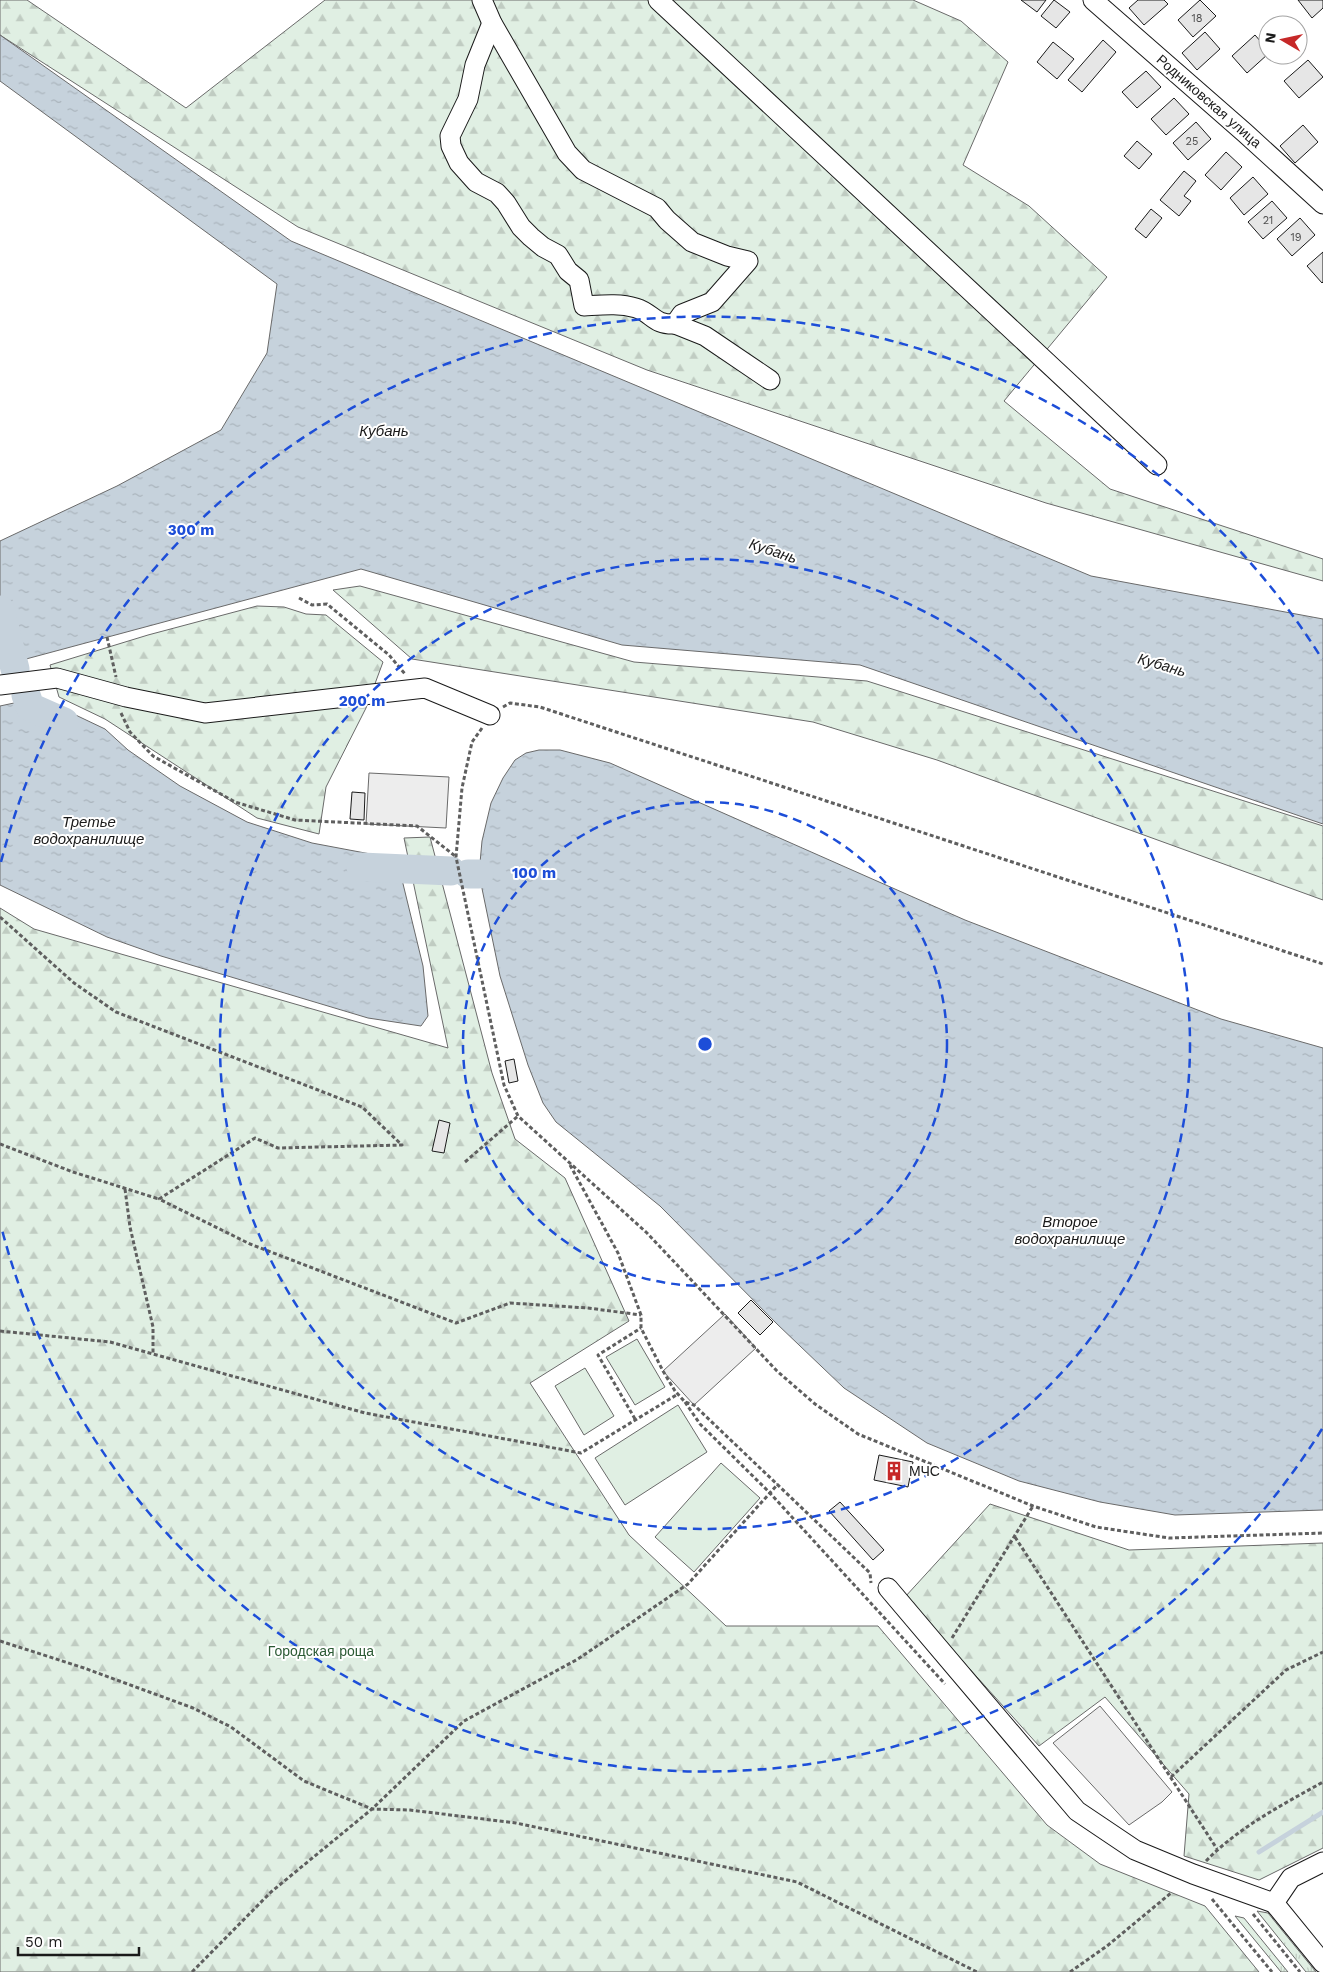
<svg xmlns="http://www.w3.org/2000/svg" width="1323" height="1972" font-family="'Work Sans',sans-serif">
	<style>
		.grass { fill: url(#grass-tufts); stroke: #6a6a6a }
		.forest { fill: url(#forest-firs); stroke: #6a6a6a }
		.pitch { fill: #e0efe3; stroke: #6a6a6a }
		.parking { fill: #ededed; stroke: #6a6a6a }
		.water { fill: url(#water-ripples); stroke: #6a6a6a }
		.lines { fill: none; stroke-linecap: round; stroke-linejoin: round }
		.stream { stroke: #c6d2dc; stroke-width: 5 }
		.river { stroke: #c6d2dc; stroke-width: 29 }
		.building { fill: #e6e6e6; stroke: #1a1a1a }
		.minor-casing { stroke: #1a1a1a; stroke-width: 21 }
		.path { stroke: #5f5f5f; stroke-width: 3; stroke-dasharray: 4 2.5; stroke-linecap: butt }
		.minor { stroke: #fff; stroke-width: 19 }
		.ring { fill: none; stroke: #1d4ed8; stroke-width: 2.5; stroke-dasharray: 9 6 }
		.labels { text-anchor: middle; stroke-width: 4; stroke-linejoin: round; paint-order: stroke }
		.number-label { font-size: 11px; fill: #4d4d4d }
		.street-label { font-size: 14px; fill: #1a1a1a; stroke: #fff }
		.poi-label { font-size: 14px; fill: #1a1a1a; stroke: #fff; text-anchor: start }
		.park-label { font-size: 14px; fill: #2b5a34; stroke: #fff }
		.water-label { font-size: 15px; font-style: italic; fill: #1a1a1a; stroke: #fff }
		.centre { fill: #1d4ed8; stroke: #fff; stroke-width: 2.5 }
		.ring-label { font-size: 15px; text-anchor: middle; font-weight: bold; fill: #1d4ed8; stroke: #fff; stroke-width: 4; stroke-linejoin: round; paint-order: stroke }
	</style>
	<defs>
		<pattern id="grass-tufts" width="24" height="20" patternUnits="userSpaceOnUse" patternTransform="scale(1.25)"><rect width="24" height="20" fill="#e0efe3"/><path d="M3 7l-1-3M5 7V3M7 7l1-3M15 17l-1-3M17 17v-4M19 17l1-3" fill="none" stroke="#c0ccc2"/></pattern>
		<pattern id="forest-firs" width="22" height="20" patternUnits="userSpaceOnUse" patternTransform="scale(1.25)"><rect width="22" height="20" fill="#e0efe3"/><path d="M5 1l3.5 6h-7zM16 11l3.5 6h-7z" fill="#c0ccc2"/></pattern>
		<pattern id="water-ripples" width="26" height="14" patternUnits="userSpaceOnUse" patternTransform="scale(1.25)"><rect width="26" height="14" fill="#c6d2dc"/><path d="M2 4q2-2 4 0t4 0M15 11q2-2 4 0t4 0" fill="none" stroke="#aab4bc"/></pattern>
	</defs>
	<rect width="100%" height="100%" fill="#fff"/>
	<g class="grass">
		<polygon points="1257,1911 1268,1913 1316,1972 1306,1972"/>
		<polygon points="1235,1916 1244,1918 1288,1972 1281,1972"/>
	</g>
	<g class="forest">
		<polygon points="0,0 27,0 186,108 325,0 913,0 961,21 1008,62 963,165 1029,206 1107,277 1004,401 1110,489 1323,559 1323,581 1046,503 647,370 298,227 0,35"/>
		<polygon points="360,586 634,662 867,681 1323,826 1323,900 937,760 813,722 412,659 333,590"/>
		<polygon points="257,606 284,607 306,614 326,615 383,662 366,708 326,787 319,834 257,818 105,719 59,697 50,665 148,635"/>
		<polygon points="430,837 492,1073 515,1139 565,1178 629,1321 530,1383 629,1535 726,1626 878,1626 1047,1825 1100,1864 1205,1906 1259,1972 0,1972 0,908 34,929 448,1048 404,838"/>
		<polygon points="990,1504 1129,1550 1323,1543 1323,1848 1259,1880 1184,1856 1189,1794 1105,1697 1039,1746 905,1597"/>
	</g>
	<g class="pitch">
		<polygon points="637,1339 665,1387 635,1405 606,1357"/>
		<polygon points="585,1368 614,1416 584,1435 555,1386"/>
		<polygon points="678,1405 707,1452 625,1505 595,1458"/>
		<polygon points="721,1463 760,1498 694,1572 655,1537"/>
	</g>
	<g class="parking">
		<polygon points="369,773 449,777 446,828 366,824"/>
		<polygon points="725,1314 756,1348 694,1405 663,1371"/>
		<polygon points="1100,1706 1172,1792 1162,1802 1129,1825 1053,1743"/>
	</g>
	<g class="water">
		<polygon points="0,35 291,241 1091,576 1323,619 1323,824 860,665 622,645 361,569 0,666 0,541 117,486 221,430 267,353 277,284 0,81"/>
		<polygon points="14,703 63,709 105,729 128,750 180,786 247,822 312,843 397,859 423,966 428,1016 421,1026 368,1018 161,956 107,937 0,885 0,706"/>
		<polygon points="539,750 560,750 610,763 965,920 1221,1019 1323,1048 1323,1510 1175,1515 1100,1502 1019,1481 927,1443 844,1388 777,1324 660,1206 556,1122 543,1103 528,1065 500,976 479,874 482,841 491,803 503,778 515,760 526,753"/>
	</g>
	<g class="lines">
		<polyline class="stream" points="1259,1852 1323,1812"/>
		<g class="river">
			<polyline points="0,610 15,669"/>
			<polyline points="26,695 30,707 64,722"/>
			<polyline points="361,867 451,871"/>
			<polyline points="468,874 479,874"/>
		</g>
	</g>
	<g class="building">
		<polygon points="1021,0 1046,0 1037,12"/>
		<polygon points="1054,0 1070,12 1056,28 1041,16"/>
		<polygon points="1138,0 1164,0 1168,4 1144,25 1129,8"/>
		<polygon points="1200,0 1216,16 1193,37 1178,20"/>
		<polygon points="1298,0 1323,0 1323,8 1312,18"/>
		<polygon points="1205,32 1220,49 1197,70 1182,53"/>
		<polygon points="1255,35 1268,50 1268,54 1247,73 1232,56"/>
		<polygon points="1103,40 1116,52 1082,92 1068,80"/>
		<polygon points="1053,42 1074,59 1057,79 1037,62"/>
		<polygon points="1308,60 1323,77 1299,98 1284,81"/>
		<polygon points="1146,71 1161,87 1137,108 1122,92"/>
		<polygon points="1174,98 1189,114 1166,135 1151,119"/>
		<polygon points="1196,122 1211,139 1188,160 1173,143"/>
		<polygon points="1303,125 1318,142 1295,163 1280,146"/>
		<polygon points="1137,141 1152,154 1139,169 1124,156"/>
		<polygon points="1226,152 1242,167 1221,190 1205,175"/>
		<polygon points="1184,171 1196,181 1184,196 1191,201 1179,216 1160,200"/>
		<polygon points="1253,177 1268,194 1244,215 1230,198"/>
		<polygon points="1272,201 1287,218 1263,239 1248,222"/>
		<polygon points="1151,209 1162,218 1146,238 1135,229"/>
		<polygon points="1300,218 1315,235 1292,256 1277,239"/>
		<polygon points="1323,252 1323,282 1322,283 1307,266"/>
		<polygon points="352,792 365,793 364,820 350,819"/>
		<polygon points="514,1059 518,1081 509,1083 505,1061"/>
		<polygon points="439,1120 450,1123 444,1153 432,1151"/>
		<polygon points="751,1300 773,1322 760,1335 738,1313"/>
		<polygon points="879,1455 913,1462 908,1487 874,1480"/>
		<polygon points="840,1502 884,1550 873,1560 829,1511"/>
	</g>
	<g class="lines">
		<defs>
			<g id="minor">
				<polyline points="482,0 492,23 567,153 583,170 657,208 667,220 692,242 727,256 748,261 712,302 682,314 675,324 705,336 770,380"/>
				<polyline points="658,0 1157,465"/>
				<polyline points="1093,0 1245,133 1323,204"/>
				<path d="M492 23 475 65 468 99 450 136 451 146 459 163 476 182 497 193 506 203 521 227 531 237 543 247 558 255 568 271 579 280 584 306C602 305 619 303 636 308 653 313 653 325 675 324"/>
				<polyline points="0,685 57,678 126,697 205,713 425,688 490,715"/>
				<polyline points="888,1588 1077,1811 1135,1850 1193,1874 1274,1903"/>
				<polyline points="1274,1903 1323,1963"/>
				<polyline points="1274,1903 1291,1878 1323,1862"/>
			</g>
		</defs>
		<use href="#minor" class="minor-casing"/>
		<g class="path">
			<polyline points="299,598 312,605 327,604 389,655 405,674"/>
			<polyline points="107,637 116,677"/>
			<polyline points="503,707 510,703 540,707 1323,964"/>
			<polyline points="121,713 130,732 153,756 235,802 295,820 417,826 455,856"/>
			<polyline points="482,728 472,742 462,788 456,857 504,1085 518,1116 647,1233 777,1371 815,1404 858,1434 1033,1506 1096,1527 1169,1538 1323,1533"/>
			<polyline points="0,917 74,983 116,1012 362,1107 402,1145 278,1148 255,1138 159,1199 250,1244 456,1323 510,1303 588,1308 641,1315"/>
			<polyline points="0,1144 73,1172 159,1199"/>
			<polyline points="465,1162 518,1116"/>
			<polyline points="570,1165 618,1253 641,1315 641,1328 663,1371 675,1391 685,1402 694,1405 870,1573 871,1583"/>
			<polyline points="125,1189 130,1227 153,1327 153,1354"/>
			<polyline points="0,1331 110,1342 365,1413 581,1453 678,1394"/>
			<polyline points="685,1402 700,1424 769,1492 945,1684"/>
			<polyline points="635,1419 598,1355 641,1328"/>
			<polyline points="1015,1537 1217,1849"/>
			<polyline points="952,1638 1033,1506"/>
			<polyline points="0,1641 84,1668 193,1708 231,1727 304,1781 372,1809 410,1810 516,1823 797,1882 977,1972"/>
			<polyline points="1171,1777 1286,1670 1323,1652"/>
			<path d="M1206 1861C1239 1827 1282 1805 1323 1782"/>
			<polyline points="1212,1899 1272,1972"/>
			<polyline points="1253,1914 1300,1972"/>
			<polyline points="192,1972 271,1892 372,1809 464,1721 578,1659 688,1584 778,1484"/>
			<polyline points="1070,1972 1107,1946 1171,1893"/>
		</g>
		<use href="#minor" class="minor"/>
	</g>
	<g class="ring">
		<circle cx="705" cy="1044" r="242"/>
		<circle cx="705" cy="1044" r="485"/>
		<path d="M1322 1429A727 727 0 0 1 1 1226M1 862A727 727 0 0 1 1322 659"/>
	</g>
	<defs>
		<symbol id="building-bare" viewBox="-9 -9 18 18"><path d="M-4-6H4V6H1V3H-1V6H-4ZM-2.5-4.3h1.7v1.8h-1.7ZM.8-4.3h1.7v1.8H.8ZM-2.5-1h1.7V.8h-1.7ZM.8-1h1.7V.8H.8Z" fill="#c62828" stroke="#fff" stroke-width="2.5" paint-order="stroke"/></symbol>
	</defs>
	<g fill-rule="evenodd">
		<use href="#building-bare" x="880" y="1457" width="28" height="28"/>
	</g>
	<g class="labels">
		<g class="number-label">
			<text x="1197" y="22">18</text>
			<text x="1192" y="145">25</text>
			<text x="1268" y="224">21</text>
			<text x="1296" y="241">19</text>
		</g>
		<g class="street-label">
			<text transform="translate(1209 101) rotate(41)" y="5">Родниковская улица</text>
		</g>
		<g class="poi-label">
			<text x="909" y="1476">МЧС</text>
		</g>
		<g class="park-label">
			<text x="321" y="1656">Городская роща</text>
		</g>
		<g class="water-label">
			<text x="384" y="436">Кубань</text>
			<text transform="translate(773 551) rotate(18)" y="5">Кубань</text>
			<text transform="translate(1162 665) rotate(16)" y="5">Кубань</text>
			<text x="89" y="827">Третье<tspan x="89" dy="17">водохранилище</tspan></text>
			<text x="1070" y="1227">Второе<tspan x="1070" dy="17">водохранилище</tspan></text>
		</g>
	</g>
	<circle cx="705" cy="1044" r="8" class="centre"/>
	<g class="ring-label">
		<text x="191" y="535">300 m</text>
		<text x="362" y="706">200 m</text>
		<text x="534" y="878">100 m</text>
	</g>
	<g transform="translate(1283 40) rotate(279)"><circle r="24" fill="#ffffff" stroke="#a3a3a3"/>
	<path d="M0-4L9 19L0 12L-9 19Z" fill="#c62828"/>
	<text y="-8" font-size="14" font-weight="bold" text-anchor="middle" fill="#1a1a1a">N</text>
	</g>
	<path d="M18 1947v8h121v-8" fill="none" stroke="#1a1a1a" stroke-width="2.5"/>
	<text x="25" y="1947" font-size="15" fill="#1a1a1a" stroke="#ffffff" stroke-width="4" paint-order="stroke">50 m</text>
</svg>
